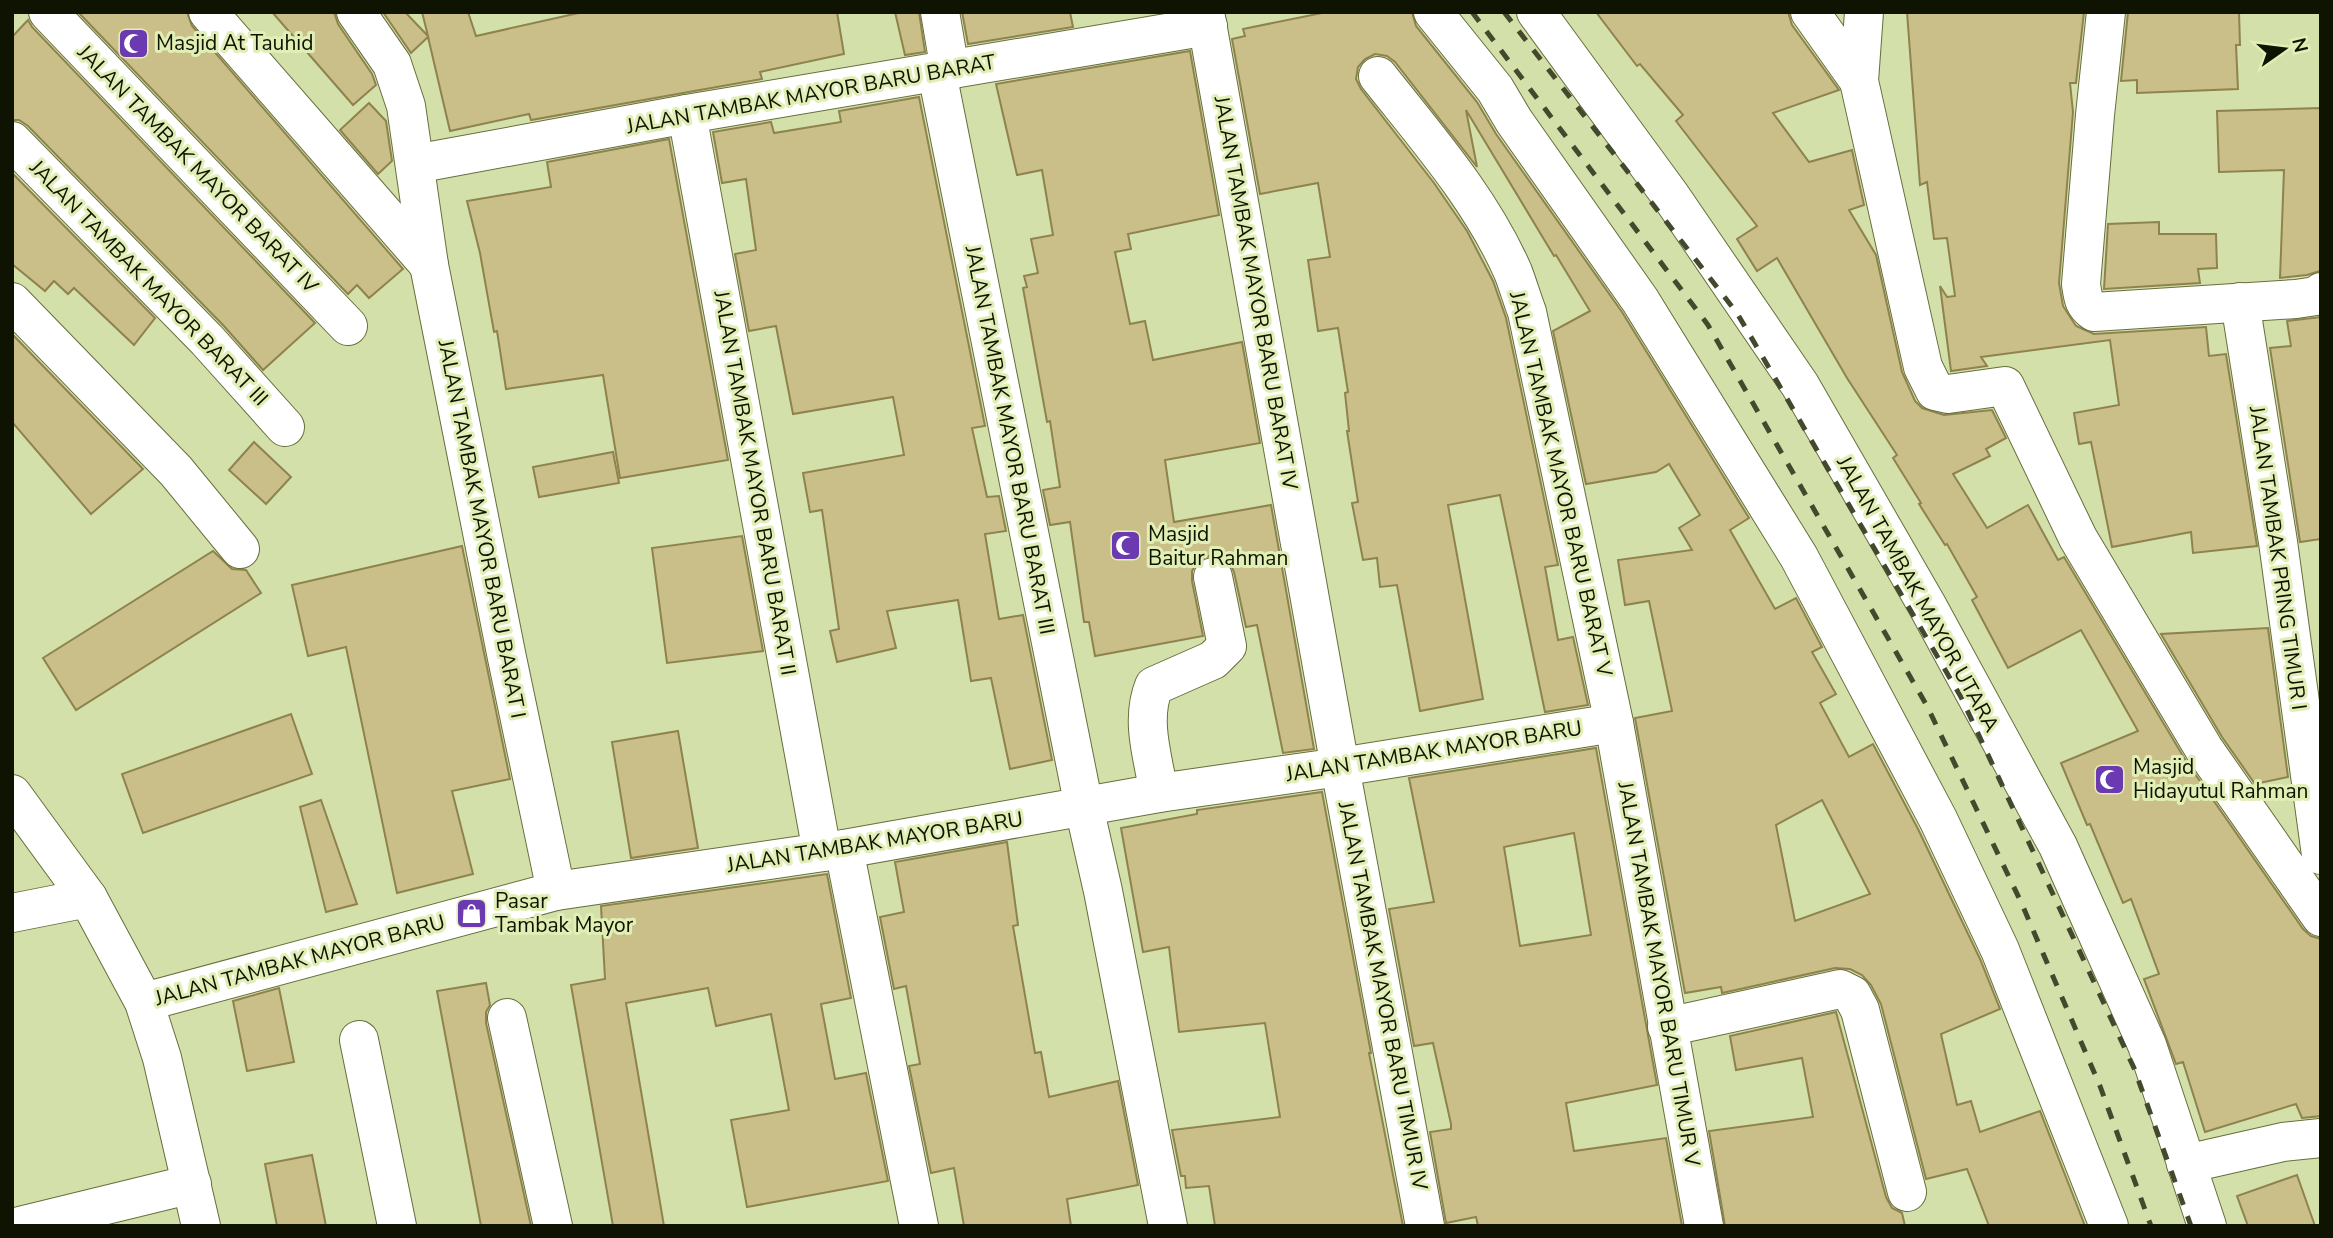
<svg xmlns="http://www.w3.org/2000/svg" width="2333" height="1238" font-family="'Nunito Sans',sans-serif">
	<style>
		.building { fill: #cabf88; stroke: #8e834e; stroke-width: 2; fill-rule: evenodd }
		.lines { fill: none; stroke-linecap: round; stroke-linejoin: round }
		.minor-casing { stroke: #656f3c; stroke-width: 40 }
		.major-casing { stroke: #656f3c; stroke-width: 40 }
		.minor { stroke: #fff; stroke-width: 38 }
		.major { stroke: #fff; stroke-width: 38 }
		.rail { stroke: #43492d; stroke-width: 5; stroke-dasharray: 12 12; stroke-linecap: butt }
		.labels { text-anchor: middle; stroke-width: 6; stroke-linejoin: round; paint-order: stroke }
		.poi-label { font-size: 21px; fill: #0f1301; stroke: #e1eeb6; text-anchor: start }
		.street-label { font-size: 21px; fill: #0f1301; stroke: #e1eeb6 }
	</style>
	<rect width="100%" height="100%" fill="#d4e0a9"/>
	<g class="building">
		<polygon points="78,12 187,12 192,26 403,269 369,298 357,285 348,294"/>
		<polygon points="272,12 334,12 338,24 372,74 376,85 353,105"/>
		<polygon points="383,12 405,12 428,36 422,12 468,12 476,36 583,12 837,12 844,54 760,72 762,79 531,120 529,114 450,131 428,37 411,53"/>
		<polygon points="895,12 919,12 925,52 905,55"/>
		<polygon points="962,12 1070,12 1073,27 968,44"/>
		<path d="M1327 12H1412L1416 26 1477 102 1496 134 1622 312 1749 518 1730 530 1775 609 1796 598 1822 647 1812 652 1836 694 1820 703 1849 757 1873 744 1918 829 1980 959 2000 1009 1941 1034 1957 1105 1971 1101 1980 1132 2040 1111 2085 1226H1989L1967 1169 1926 1179 1881 1004 1871 985 1862 975 1850 969 1835 968 1722 993 1721 987 1685 993 1635 718 1672 711 1649 601 1625 605 1618 560 1692 550 1679 528 1700 515 1669 464 1656 472 1586 484 1553 331 1590 311 1556 255 1554 256 1466 110 1477 167 1395 62 1387 56 1375 54 1365 59 1358 67 1356 79 1361 89 1434 183 1467 231 1493 281 1506 318 1558 565 1545 567 1558 640 1573 637 1588 705 1545 712 1500 495 1448 505 1483 699 1420 711 1397 585 1380 587 1377 558 1363 560 1352 503 1358 502 1347 431H1349L1345 393 1348 392 1338 328 1318 331 1308 260 1330 257 1318 183 1260 194 1232 39 1245 36 1243 29ZM1822 800 1870 894 1795 921 1776 825Z"/>
		<polygon points="1596,12 1788,12 1792,25 1839,90 1773,113 1809,162 1852,150 1864,205 1849,210 1876,255 1902,372 1915,401 1922,408 1944,415 1992,410 2006,438 1986,449 1990,456 1953,474 1987,528 2028,505 2058,560 2064,557 2186,761 2303,929 2311,936 2321,939 2321,1116 2302,1118 2296,1104 2205,1132 2183,1062 2176,1064 2144,979 2159,974 2131,899 2123,903 2090,824 2087,825 2061,763 2138,731 2081,630 2008,668 1972,600 1977,597 1947,544 1945,545 1919,504 1921,503 1893,458 1897,455 1847,378 1777,258 1757,271 1737,239 1757,226 1676,121 1683,115 1640,64 1637,66"/>
		<polygon points="1907,12 2084,12 2076,83 2070,83 2073,112 2059,283 2063,306 2076,326 2094,334 2206,327 2209,356 2226,354 2257,546 2193,553 2191,532 2112,547 2091,442 2079,444 2074,413 2119,405 2110,340 1981,357 1987,366 1951,371 1940,286 1947,297 1955,296 1947,238 1934,239 1927,182 1920,185"/>
		<polygon points="2128,12 2239,12 2240,45 2236,45 2238,89 2137,93 2137,80 2121,81"/>
		<polygon points="28,20 32,27 315,323 263,370 223,325 28,126 19,120 12,120 12,37"/>
		<polygon points="1190,51 1219,215 1128,234 1131,249 1115,252 1130,324 1145,321 1153,360 1242,342 1260,443 1165,460 1174,522 1271,505 1314,749 1283,753 1257,625 1246,627 1234,572 1230,563 1221,557 1209,556 1199,560 1192,571 1192,581 1203,636 1095,656 1089,622 1084,622 1070,522 1050,525 1043,490 1060,487 1050,421 1047,422 1023,288 1027,287 1024,276 1038,273 1031,239 1053,235 1042,170 1017,175 996,84"/>
		<polygon points="919,97 985,426 972,428 987,497 999,496 1006,531 985,534 999,619 1023,615 1052,760 1010,769 991,678 971,681 958,600 887,611 896,648 837,662 830,631 839,629 822,510 810,512 803,473 904,455 893,397 793,414 776,326 749,331 735,254 756,250 746,179 722,183 713,132 771,122 774,133 841,122 839,111"/>
		<polygon points="369,103 386,121 392,161 378,174 340,130"/>
		<polygon points="2321,108 2320,271 2307,275 2280,278 2284,170 2219,172 2217,111"/>
		<polygon points="669,139 728,460 620,478 603,375 506,389 497,331 494,332 480,253 467,201 551,187 547,162"/>
		<polygon points="12,173 155,318 134,345 74,288 68,294 54,281 45,291 12,264"/>
		<polygon points="2159,222 2159,234 2216,234 2217,268 2198,269 2200,283 2104,289 2108,224"/>
		<polygon points="2321,317 2321,539 2300,542 2270,348 2291,346 2287,321"/>
		<polygon points="12,334 143,469 91,514 12,422"/>
		<polygon points="254,442 291,477 266,504 229,470"/>
		<polygon points="613,452 619,483 539,497 533,467"/>
		<polygon points="742,536 763,651 667,663 652,548"/>
		<polygon points="462,546 510,779 452,791 473,874 397,893 346,647 308,656 292,585"/>
		<polygon points="213,551 232,569 246,570 261,593 76,710 43,658"/>
		<polygon points="2268,628 2288,777 2255,784 2222,737 2161,634"/>
		<polygon points="291,714 312,774 143,833 122,774"/>
		<polygon points="678,731 698,848 631,858 612,742"/>
		<path d="M1596 748 1657 1085 1566 1103 1574 1151 1666 1138 1682 1226H1478L1476 1217 1446 1223 1430 1132 1451 1129V1124L1433 1043 1414 1046 1389 909 1434 902 1409 778ZM1574 833 1591 935 1520 946 1504 847Z"/>
		<polygon points="1322,792 1371,1053 1369,1053 1403,1226 1215,1226 1209,1186 1186,1188 1185,1176 1181,1176 1172,1130 1280,1117 1265,1023 1179,1032 1169,947 1143,952 1121,828 1197,814 1197,810"/>
		<polygon points="321,800 357,904 326,912 300,807"/>
		<polygon points="1007,842 1018,925 1013,926 1035,1053 1041,1052 1049,1097 1118,1081 1138,1185 1067,1199 1071,1226 964,1226 954,1168 931,1173 909,1066 920,1064 906,986 894,989 880,917 904,912 895,862"/>
		<polygon points="827,874 851,998 821,1004 835,1079 866,1073 888,1181 747,1207 731,1120 789,1110 771,1014 716,1026 708,988 626,1003 664,1226 613,1226 571,985 605,979 601,906"/>
		<polygon points="486,983 490,1005 486,1012 486,1023 531,1226 481,1226 437,991"/>
		<polygon points="279,988 294,1062 247,1071 233,1001"/>
		<polygon points="1836,1012 1886,1197 1892,1208 1902,1213 1905,1226 1725,1226 1709,1131 1813,1117 1802,1058 1736,1070 1730,1036"/>
		<polygon points="312,1155 326,1226 277,1226 265,1164"/>
		<polygon points="2297,1175 2315,1226 2248,1226 2237,1196"/>
	</g>
	<g class="lines">
		<defs>
			<g id="minor">
				<polyline points="48,12 348,326"/>
				<polyline points="208,12 429,265"/>
				<polyline points="356,12 392,64 406,106 429,265 507,658 556,891"/>
				<polyline points="940,12 950,71"/>
				<polyline points="1205,12 1340,767 1425,1226"/>
				<polyline points="1433,12 1495,89 1514,121 1640,300 1799,557 1938,819 2000,950 2109,1226"/>
				<polyline points="1536,12 1670,195 1800,385 1928,607 2058,846 2147,1045 2207,1226"/>
				<polyline points="1810,12 1859,81"/>
				<polyline points="1864,12 1859,81 1923,367 1935,391 1948,394 2005,386 2078,538 2204,749 2321,917"/>
				<path d="M2106 12 2095 115 2081 284C2083 297 2083 304 2094 312L2296 299 2316 296 2321 292"/>
				<polyline points="937,73 1084,807 1103,891 1168,1226"/>
				<path d="M1378 76C1427 138 1481 199 1513 272 1518 285 1522 299 1527 312L1614 723 1704 1226"/>
				<polyline points="687,114 822,852"/>
				<polyline points="12,141 207,340 285,427"/>
				<polyline points="415,164 687,114 1208,26"/>
				<polyline points="12,302 176,471 240,549"/>
				<polyline points="2240,302 2278,542 2321,855"/>
				<path d="M1159 793C1153 758 1140 720 1154 686L1213 660 1227 646 1213 577"/>
				<polyline points="844,849 919,1226"/>
				<polyline points="12,913 88,898"/>
				<polyline points="144,1002 556,891 844,849 1159,793 1340,767 1614,723"/>
				<polyline points="507,1018 553,1226"/>
				<polyline points="1667,1027 1840,989 1852,995 1860,1010 1907,1192"/>
				<polyline points="359,1040 397,1226"/>
				<polyline points="2186,1164 2283,1142 2321,1138"/>
				<polyline points="20,1226 192,1184"/>
			</g>
			<polyline id="major" points="12,794 88,898 144,1002 162,1058 201,1226"/>
		</defs>
		<use href="#minor" class="minor-casing"/>
		<use href="#major" class="major-casing"/>
		<use href="#minor" class="minor"/>
		<use href="#major" class="major"/>
		<g class="rail">
			<polyline points="1472,12 1708,325 1927,706 2021,902 2100,1086 2151,1226"/>
			<polyline points="1504,12 1737,313 1961,697 2134,1068 2191,1226"/>
		</g>
	</g>
	<defs>
		<symbol id="mosque-square" viewBox="-11 -11 22 22"><rect x="-9" y="-9" width="18" height="18" rx="4" fill="#6b3ab1" stroke="#e1eeb6"/><path d="M3.5-4.9A6 6 0 1 0 3.5 4.9A5 5 0 1 1 3.5-4.9Z" fill="#fff"/></symbol>
		<symbol id="shop-square" viewBox="-11 -11 22 22"><rect x="-9" y="-9" width="18" height="18" rx="4" fill="#6b3ab1" stroke="#e1eeb6"/><path d="M-5-2.5h2.3a2.7 3.5 0 0 1 5.4 0H5L5.5 6h-11ZM-1.5-2.5h3a1.5 2.3 0 0 0-3 0Z" fill="#fff"/></symbol>
	</defs>
	<g fill-rule="evenodd">
		<use href="#mosque-square" x="116" y="26" width="35" height="35"/>
		<use href="#mosque-square" x="1108" y="528" width="35" height="35"/>
		<use href="#mosque-square" x="2092" y="762" width="35" height="35"/>
		<use href="#shop-square" x="454" y="896" width="35" height="35"/>
	</g>
	<g class="labels">
		<g class="poi-label">
			<text x="156" y="50">Masjid At Tauhid</text>
			<text x="1148" y="541">Masjid<tspan x="1148" dy="24">Baitur Rahman</tspan></text>
			<text x="2133" y="774">Masjid<tspan x="2133" dy="24">Hidayutul Rahman</tspan></text>
			<text x="495" y="908">Pasar<tspan x="495" dy="24">Tambak Mayor</tspan></text>
		</g>
		<g class="street-label">
			<text transform="translate(811 94) rotate(-10)" y="7">JALAN TAMBAK MAYOR BARU BARAT</text>
			<text transform="translate(198 169) rotate(46)" y="7">JALAN TAMBAK MAYOR BARAT IV</text>
			<text transform="translate(149 283) rotate(46)" y="7">JALAN TAMBAK MAYOR BARAT III</text>
			<text transform="translate(1256 293) rotate(80)" y="7">JALAN TAMBAK MAYOR BARU BARAT IV</text>
			<text transform="translate(1010 440) rotate(79)" y="7">JALAN TAMBAK MAYOR BARU BARAT III</text>
			<text transform="translate(755 483) rotate(80)" y="7">JALAN TAMBAK MAYOR BARU BARAT II</text>
			<text transform="translate(1561 484) rotate(77)" y="7">JALAN TAMBAK MAYOR BARU BARAT V</text>
			<text transform="translate(482 529) rotate(79)" y="7">JALAN TAMBAK MAYOR BARU BARAT I</text>
			<text transform="translate(2278 558) rotate(82)" y="7">JALAN TAMBAK PRING TIMUR I</text>
			<text transform="translate(1918 594) rotate(61)" y="7">JALAN TAMBAK MAYOR UTARA</text>
			<text transform="translate(1434 751) rotate(-9)" y="7">JALAN TAMBAK MAYOR BARU</text>
			<text transform="translate(875 842) rotate(-9)" y="7">JALAN TAMBAK MAYOR BARU</text>
			<text transform="translate(300 960) rotate(-15)" y="7">JALAN TAMBAK MAYOR BARU</text>
			<text transform="translate(1659 974) rotate(80)" y="7">JALAN TAMBAK MAYOR BARU TIMUR V</text>
			<text transform="translate(1383 996) rotate(79)" y="7">JALAN TAMBAK MAYOR BARU TIMUR IV</text>
		</g>
	</g>
	<rect width="2333" height="1238" fill="none" stroke="#0f1301" stroke-width="28"/>
	<g transform="translate(2284 49) rotate(76)" stroke="#e1eeb6" stroke-width="5" paint-order="stroke">
	<path d="M0-5L12 26L0 18L-12 26Z" fill="#0f1301"/>
	<text y="-10" font-size="19" font-weight="bold" text-anchor="middle" fill="#0f1301">N</text>
	</g>
</svg>
